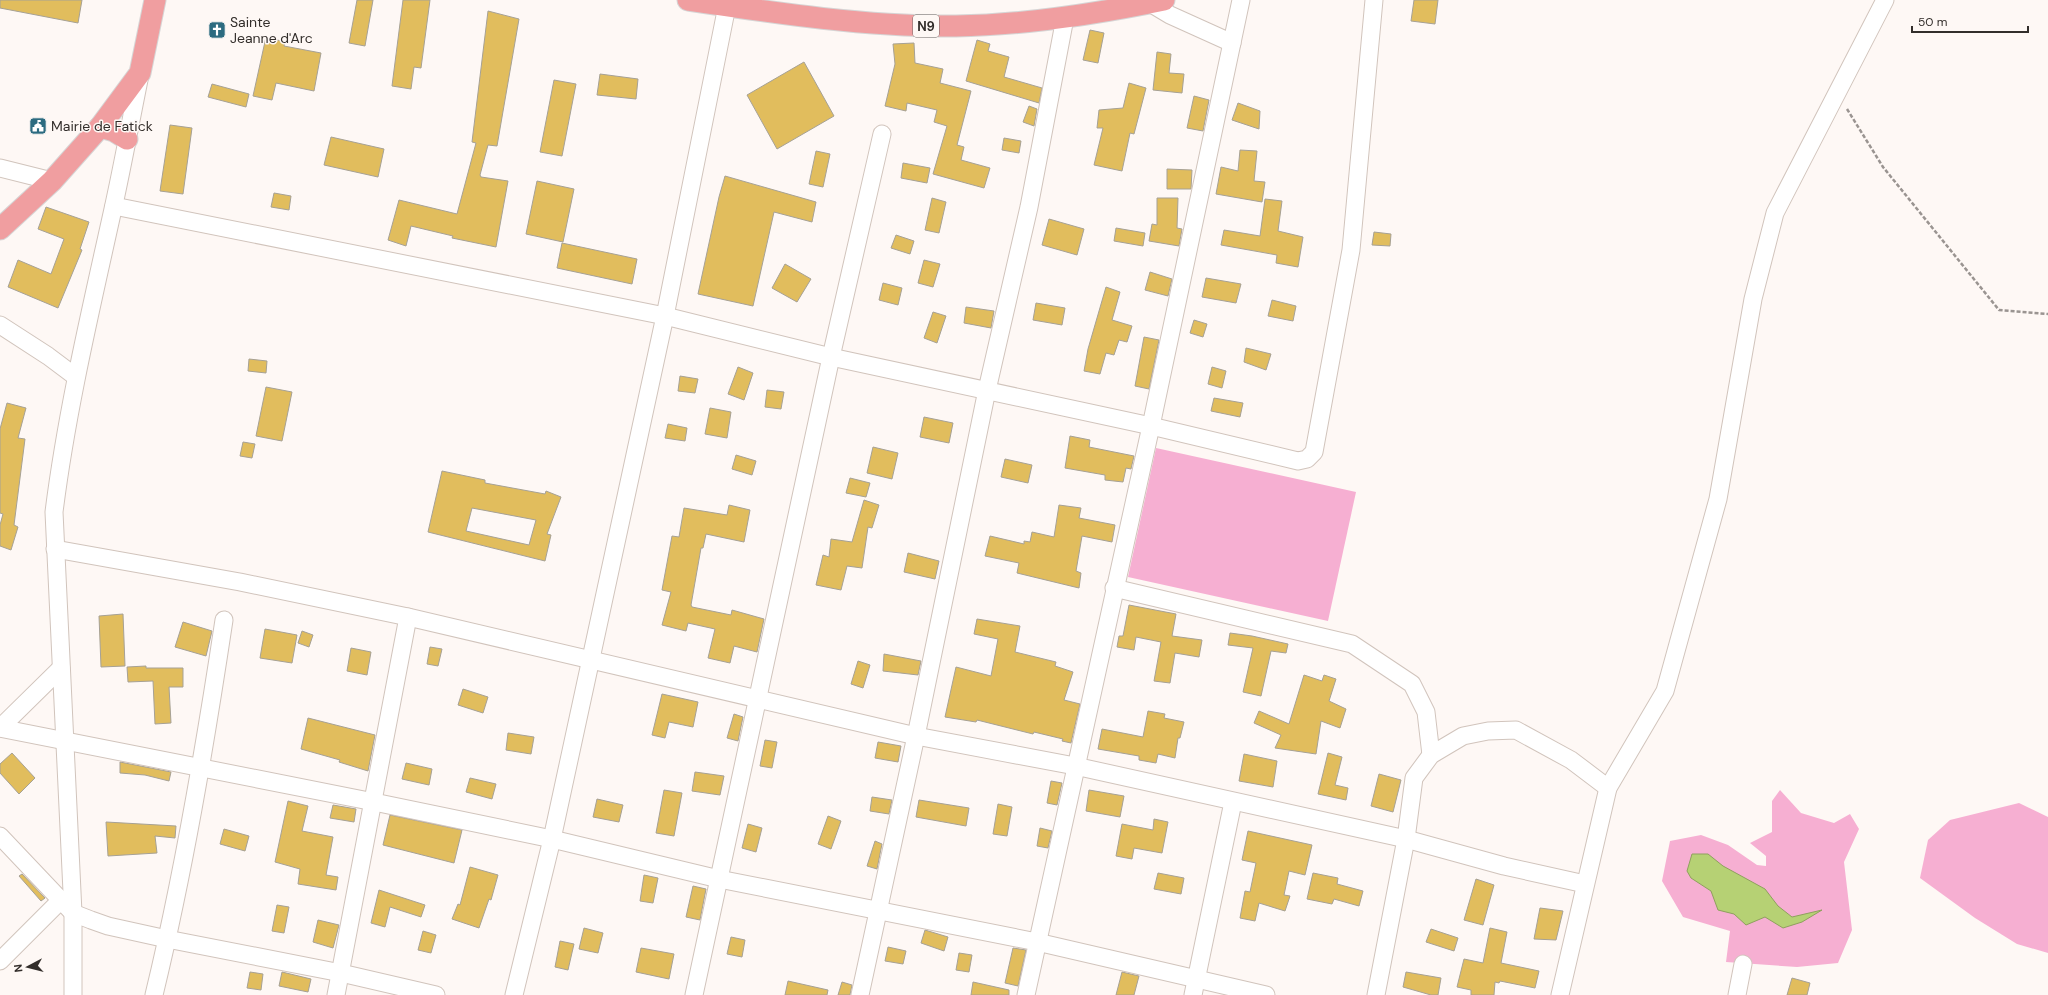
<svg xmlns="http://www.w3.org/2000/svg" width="2048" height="995" font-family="'DM Sans',sans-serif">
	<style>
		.green { fill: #f6afd2 }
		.water { fill: #b6d174; stroke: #8fa05e }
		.building { fill: #e1bd5d; stroke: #a6a195; fill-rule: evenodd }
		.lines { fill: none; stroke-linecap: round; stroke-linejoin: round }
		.minor-casing { stroke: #d1c4bc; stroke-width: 19 }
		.major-casing { stroke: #d6d5d5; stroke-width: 23 }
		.path { stroke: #9a9491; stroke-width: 2.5; stroke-dasharray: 4 2; stroke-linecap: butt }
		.minor { stroke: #fff; stroke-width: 17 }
		.major { stroke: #f09ea0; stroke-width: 21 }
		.labels { text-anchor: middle; stroke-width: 3; stroke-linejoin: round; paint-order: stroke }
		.shield { fill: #fef8f5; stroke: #706b68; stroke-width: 1 }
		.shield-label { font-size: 13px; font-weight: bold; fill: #332e2b }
		.poi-label { font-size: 14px; fill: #332e2b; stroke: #fef8f5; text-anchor: start }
	</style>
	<rect width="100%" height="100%" fill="#fef8f5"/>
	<g class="green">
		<polygon points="1156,448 1356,492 1328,621 1128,577"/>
		<polygon points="1780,790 1801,813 1834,823 1850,814 1859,829 1844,862 1852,930 1838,963 1797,967 1726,962 1730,931 1683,917 1662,881 1670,841 1701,835 1728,845 1757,865 1766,866 1766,856 1750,843 1772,832 1772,801"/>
		<polygon points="2019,803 2048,817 2048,953 2017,944 1975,918 1920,878 1928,840 1950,820"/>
	</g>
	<polygon class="water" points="1692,854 1708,854 1723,866 1765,889 1778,906 1792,917 1822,910 1802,922 1783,928 1765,917 1746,925 1734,914 1718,910 1711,891 1691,878 1687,871"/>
	<g class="building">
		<polygon points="0,0 82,0 78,23 0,8"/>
		<polygon points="357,0 373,0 365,46 349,43"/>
		<polygon points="403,0 430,0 421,68 414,67 411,89 392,86"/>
		<polygon points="1414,0 1438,0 1435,24 1411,21"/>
		<polygon points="488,11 519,19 497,146 488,145 480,175 481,177 508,181 496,247 452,238 453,236 411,226 406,246 388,240 399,200 457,214 476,143 472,142"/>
		<polygon points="1090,30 1104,33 1098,63 1083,60"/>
		<polygon points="266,37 285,42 284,46 321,53 314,91 276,83 272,100 253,96"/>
		<polygon points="977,40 990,44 988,51 1009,57 1004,77 1042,88 1039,103 966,81"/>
		<polygon points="914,43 915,63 943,69 940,83 971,91 957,145 964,147 961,160 990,168 984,188 933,174 947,126 934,122 937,110 907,103 906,111 885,106 895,64 893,44"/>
		<polygon points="1157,52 1171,54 1169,73 1184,74 1182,93 1153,90"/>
		<polygon points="804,62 834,116 777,149 747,95"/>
		<polygon points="600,74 638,79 636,99 597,95"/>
		<polygon points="554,80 576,84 562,156 540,152"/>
		<polygon points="1129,83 1146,88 1134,134 1130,133 1122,171 1094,165 1103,128 1097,128 1099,110 1123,108"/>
		<polygon points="212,84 249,94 246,107 208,97"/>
		<polygon points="1194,96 1209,100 1203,131 1187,128"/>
		<polygon points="1238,103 1260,111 1259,129 1232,120"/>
		<polygon points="1029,106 1037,109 1034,126 1023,122"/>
		<polygon points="170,125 192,128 183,194 160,191"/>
		<polygon points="331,137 384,149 378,177 324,165"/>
		<polygon points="1004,138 1021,141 1019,153 1002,150"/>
		<polygon points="1240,150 1257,151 1254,181 1265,182 1262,202 1216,194 1221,167 1238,171"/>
		<polygon points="816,151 830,154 823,187 809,184"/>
		<polygon points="903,163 930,168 927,183 901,178"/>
		<polygon points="1167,169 1192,170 1191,189 1167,189"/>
		<polygon points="725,176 816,202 812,222 774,212 753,306 698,294 719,197"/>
		<polygon points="537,181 574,189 563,242 526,234"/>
		<polygon points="274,193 291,196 289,210 271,207"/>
		<polygon points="932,198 946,202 939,233 925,230"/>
		<polygon points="1157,198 1178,198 1177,228 1182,229 1179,246 1149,241 1152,224 1157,225"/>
		<polygon points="1265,199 1282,201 1278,231 1303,237 1298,267 1276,263 1277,255 1221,245 1224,230 1260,236"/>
		<polygon points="46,207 89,222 80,249 82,250 58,308 8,287 18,260 51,274 64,239 38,229"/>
		<polygon points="1049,219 1084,229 1077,255 1042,245"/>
		<polygon points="1116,228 1145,233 1143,246 1114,241"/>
		<polygon points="1374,232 1391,234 1390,246 1372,245"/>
		<polygon points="896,235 914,241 910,254 891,248"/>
		<polygon points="562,243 637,259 632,284 557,268"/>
		<polygon points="924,260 940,264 933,287 918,283"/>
		<polygon points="785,264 811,279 797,302 772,288"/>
		<polygon points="1150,272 1172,279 1168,296 1145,290"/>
		<polygon points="1206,278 1241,284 1236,303 1202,297"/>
		<polygon points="883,283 902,288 898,305 879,300"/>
		<polygon points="1106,287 1120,292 1112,320 1132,326 1127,342 1119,340 1114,355 1106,353 1100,374 1084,371 1088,349"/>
		<polygon points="1272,300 1296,306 1293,321 1268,316"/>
		<polygon points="1036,303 1065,308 1062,325 1033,320"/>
		<polygon points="966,307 994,311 991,328 964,323"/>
		<polygon points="933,312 946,316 937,343 924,338"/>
		<polygon points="1194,320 1207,324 1203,337 1190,333"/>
		<polygon points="1144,337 1159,340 1149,389 1135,386"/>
		<polygon points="1246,348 1271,354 1266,370 1244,362"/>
		<polygon points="249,359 267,361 266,373 248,371"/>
		<polygon points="738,367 753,373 744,400 728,394"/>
		<polygon points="1212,367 1226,371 1222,388 1208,384"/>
		<polygon points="680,376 698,379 695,393 678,391"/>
		<polygon points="266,387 292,392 282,441 256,436"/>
		<polygon points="767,390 784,392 781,409 765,407"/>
		<polygon points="1214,398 1243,403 1240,417 1211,411"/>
		<polygon points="7,403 26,408 18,438 25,439 14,525 18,527 11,550 0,546 0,525 3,514 0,513 0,429"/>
		<polygon points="710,408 731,412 727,438 705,434"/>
		<polygon points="924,417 953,423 949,443 920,437"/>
		<polygon points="668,424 687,428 685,441 665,438"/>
		<polygon points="1070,436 1090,440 1089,447 1134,456 1131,469 1126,468 1123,482 1105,480 1105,475 1065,468"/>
		<polygon points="243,442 255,444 252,458 240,456"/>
		<polygon points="873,447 898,453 892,479 867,473"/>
		<polygon points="736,455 756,461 752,475 732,469"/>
		<polygon points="1005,459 1032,465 1028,483 1001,477"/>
		<path d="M442 471 485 480V483L545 494 546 491 561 497 547 534 551 535 545 561 428 532ZM472 508 536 520 529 545 466 531Z"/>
		<polygon points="850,478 870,483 866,497 846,493"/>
		<polygon points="864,500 879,505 872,528 868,527 862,568 847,566 841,590 816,585 823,555 829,557 831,539 852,542"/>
		<polygon points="729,505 750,510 744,542 706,534 703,548 701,548 691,605 692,607 731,615 732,610 764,619 757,652 734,646 730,663 708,658 715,629 688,623 686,631 662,625 671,592 662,590 672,536 679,537 684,508 727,515"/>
		<polygon points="1059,505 1081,508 1079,518 1115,525 1112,542 1082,536 1076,571 1081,573 1079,588 1017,573 1019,563 985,556 990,536 1024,544 1024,541 1030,542 1032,532 1054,537"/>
		<polygon points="908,553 939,561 935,579 904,572"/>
		<polygon points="1129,605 1176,614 1172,636 1202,640 1199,657 1175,653 1170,683 1154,681 1161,642 1136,637 1134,650 1117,647 1119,636 1123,636"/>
		<polygon points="123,614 125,666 101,667 99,616"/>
		<polygon points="977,619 1020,626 1015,652 1056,662 1055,666 1073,672 1064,700 1080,704 1071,743 1062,741 1063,739 1034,732 1033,734 977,720 976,722 945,717 956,667 991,676 998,639 974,634"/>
		<polygon points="183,622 212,631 206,656 175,647"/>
		<polygon points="265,629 297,635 292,663 260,658"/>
		<polygon points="302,631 313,635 309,647 298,643"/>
		<polygon points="1230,633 1252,636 1288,644 1286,653 1271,651 1261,696 1243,692 1253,648 1228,645"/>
		<polygon points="430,647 442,649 438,666 427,664"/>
		<polygon points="351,648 371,652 367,675 347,671"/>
		<polygon points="884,654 921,661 918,675 883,671"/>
		<polygon points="858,661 870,665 863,688 851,684"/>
		<polygon points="146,666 146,668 183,668 183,687 169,687 171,723 155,724 153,681 128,682 127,667"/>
		<polygon points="1304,675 1322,681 1324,675 1336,679 1329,701 1346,709 1340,728 1321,721 1316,754 1275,748 1281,735 1254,723 1259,711 1289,724"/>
		<polygon points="463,689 488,697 483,713 458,705"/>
		<polygon points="662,694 698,702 693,727 669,722 665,738 652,735"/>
		<polygon points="1148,711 1165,714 1164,718 1184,722 1180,738 1178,738 1175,758 1158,754 1156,763 1139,760 1139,756 1098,749 1102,729 1143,737"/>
		<polygon points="734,714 743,717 738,741 727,738"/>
		<polygon points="308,718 375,735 368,771 339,762 340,760 301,749"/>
		<polygon points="508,733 534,737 531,754 506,750"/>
		<polygon points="765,740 777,742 772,768 760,766"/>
		<polygon points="878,742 901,746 898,762 875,758"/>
		<polygon points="12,753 35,778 19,794 0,773 0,764"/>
		<polygon points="1328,753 1342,757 1335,785 1348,788 1346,800 1318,794"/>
		<polygon points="1244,754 1277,761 1273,787 1239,781"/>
		<polygon points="120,762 171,772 169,781 145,775 120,773"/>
		<polygon points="406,763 432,769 429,785 402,779"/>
		<polygon points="695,772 724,776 720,795 692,791"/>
		<polygon points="1379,774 1401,780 1393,812 1371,806"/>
		<polygon points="470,778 496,784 492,799 466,792"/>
		<polygon points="1051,781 1062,783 1057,805 1047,803"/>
		<polygon points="664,790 682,793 674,836 656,833"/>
		<polygon points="1089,790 1124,796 1120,817 1086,811"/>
		<polygon points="872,797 892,800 889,814 870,811"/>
		<polygon points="597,799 623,805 619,822 593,817"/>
		<polygon points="919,800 969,808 966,826 916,817"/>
		<polygon points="288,801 308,806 302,831 333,837 326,875 338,877 336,890 298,884 300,869 275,862"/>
		<polygon points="998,804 1012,807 1007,836 993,834"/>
		<polygon points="333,805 356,809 354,822 330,818"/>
		<polygon points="390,815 462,830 454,863 383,845"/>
		<polygon points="828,816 841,821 831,849 818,844"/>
		<polygon points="1154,819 1168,822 1162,853 1134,848 1132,859 1116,856 1122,824 1153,830"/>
		<polygon points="106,822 176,826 175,838 155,836 157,853 108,856"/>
		<polygon points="748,824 762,828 756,852 742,848"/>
		<polygon points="1040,828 1052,831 1048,848 1037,846"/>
		<polygon points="224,829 249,836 245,851 220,844"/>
		<polygon points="1248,831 1312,845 1305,875 1289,871 1284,895 1290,896 1285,911 1259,903 1255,921 1240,918 1245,891 1250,892 1256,863 1242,860"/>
		<polygon points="875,841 882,844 877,869 867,866"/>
		<polygon points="470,867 498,875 491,900 489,899 479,928 452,919 458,904 460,905"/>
		<polygon points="1158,873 1184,878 1181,894 1154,889"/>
		<polygon points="1313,873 1338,878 1337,884 1363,891 1359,906 1334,899 1332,904 1307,899"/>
		<polygon points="22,874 45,898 41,901 19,876"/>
		<polygon points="644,875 658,878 653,903 640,901"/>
		<polygon points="1476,879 1494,885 1483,925 1464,920"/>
		<polygon points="693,886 706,889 700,920 686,917"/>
		<polygon points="379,890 425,905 421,917 390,907 385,927 371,923"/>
		<polygon points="277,905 289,907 284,933 272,931"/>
		<polygon points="1540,908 1563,911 1556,940 1534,939"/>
		<polygon points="318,920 339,925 333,948 313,942"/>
		<polygon points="584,928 603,933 598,953 579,949"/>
		<polygon points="1490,928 1507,932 1501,963 1539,971 1535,988 1500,981 1499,983 1495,982 1494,995 1471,995 1471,990 1457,987 1464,959 1483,963"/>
		<polygon points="1431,929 1458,938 1454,951 1426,942"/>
		<polygon points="925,930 948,937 944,951 921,943"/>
		<polygon points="423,931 436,935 431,953 418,950"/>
		<polygon points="731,937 745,940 742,957 727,954"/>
		<polygon points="560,941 574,944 568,970 555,967"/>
		<polygon points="888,947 906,951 903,964 885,961"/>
		<polygon points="641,948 674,954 669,979 636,972"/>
		<polygon points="1013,948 1026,950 1018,986 1005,983"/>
		<polygon points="959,953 972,955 969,972 956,970"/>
		<polygon points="250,972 263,974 261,990 247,988"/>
		<polygon points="282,972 311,979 308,992 279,986"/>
		<polygon points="1122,972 1139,976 1134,995 1116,995"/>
		<polygon points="1406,972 1441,978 1438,995 1431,995 1403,987"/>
		<polygon points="1792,978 1810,983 1807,995 1787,995"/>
		<polygon points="788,981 828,990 827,995 785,995"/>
		<polygon points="842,982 852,985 850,995 838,995"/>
		<polygon points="973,982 1009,990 1009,995 971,995"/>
	</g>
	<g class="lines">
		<defs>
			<g id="minor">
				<polyline points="1149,0 1150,3 1170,15 1232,43"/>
				<polyline points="0,168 52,181"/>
				<polyline points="114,206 665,316 831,357 1151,426 1298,461 1307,459 1314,452 1351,250 1374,0"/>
				<polyline points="0,325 48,356 76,377"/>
				<polyline points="55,549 240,582 408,617 916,736 1075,766 1406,839 1504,866 1585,884"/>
				<polyline points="1114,588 1352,644 1412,684 1426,712 1431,755"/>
				<polyline points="0,728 374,802 552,839 719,879 1037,942 1266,995"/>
				<polyline points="0,728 61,668"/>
				<polyline points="0,836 73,913 91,920 108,926 167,939 341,973 436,995"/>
				<polyline points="0,961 61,900"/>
				<path d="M73 995V913L54 512C67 409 91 309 113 209 123 164 131 119 140 75"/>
				<path d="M154 995C184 871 205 746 224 620"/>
				<polyline points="336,995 408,617"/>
				<polyline points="514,995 552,839 665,316 727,6"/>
				<polyline points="694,995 831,357 882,134"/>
				<polyline points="860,995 916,736 987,390 1029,207 1065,18"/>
				<polyline points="1026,995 1151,426 1241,0"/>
				<polyline points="1193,995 1233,802"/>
				<polyline points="1376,995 1406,839 1414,778 1431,755 1463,736 1488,731 1516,730 1571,760 1608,788"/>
				<polyline points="1560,995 1608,788 1665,691 1718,499 1753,299 1775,213 1885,0"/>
				<polyline points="1737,995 1743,964"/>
			</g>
			<g id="major">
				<path d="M688 0C775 13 868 27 956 26 1026 25 1096 14 1164 0"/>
				<polyline points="100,127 114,131 127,139"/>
				<polyline points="0,229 52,181 100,127 140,73 155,0"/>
			</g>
		</defs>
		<use href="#minor" class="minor-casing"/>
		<use href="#major" class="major-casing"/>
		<polyline class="path" points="1847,109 1883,167 1999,310 2048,314"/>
		<use href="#minor" class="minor"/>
		<use href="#major" class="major"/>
	</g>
	<defs>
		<symbol id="church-square" viewBox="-11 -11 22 22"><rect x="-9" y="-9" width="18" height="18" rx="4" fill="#2c6b80" stroke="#fef8f5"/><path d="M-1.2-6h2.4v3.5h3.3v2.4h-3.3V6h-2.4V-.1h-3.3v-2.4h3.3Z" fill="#fff"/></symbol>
		<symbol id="civic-square" viewBox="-11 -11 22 22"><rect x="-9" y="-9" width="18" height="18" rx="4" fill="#2c6b80" stroke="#fef8f5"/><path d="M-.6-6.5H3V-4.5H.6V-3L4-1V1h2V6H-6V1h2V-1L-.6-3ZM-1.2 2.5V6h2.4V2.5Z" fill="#fff"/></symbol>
	</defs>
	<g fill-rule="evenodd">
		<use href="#church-square" x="207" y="20" width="20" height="20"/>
		<use href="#civic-square" x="28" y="116" width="20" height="20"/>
	</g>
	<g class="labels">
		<rect class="shield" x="913" y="15" width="26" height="22" rx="3"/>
		<g class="shield-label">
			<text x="926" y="31">N9</text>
		</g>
		<g class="poi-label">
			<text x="230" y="27">Sainte<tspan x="230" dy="16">Jeanne d'Arc</tspan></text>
			<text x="51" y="131">Mairie de Fatick</text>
		</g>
	</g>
	<g transform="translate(28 967) rotate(263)" stroke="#fef8f5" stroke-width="3" paint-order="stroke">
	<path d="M0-3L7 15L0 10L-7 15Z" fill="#332e2b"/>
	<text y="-6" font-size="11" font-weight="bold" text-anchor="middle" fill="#332e2b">N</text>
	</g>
	<path d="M1912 26v6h116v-6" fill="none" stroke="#332e2b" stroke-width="2"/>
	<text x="1918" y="26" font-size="12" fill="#332e2b" stroke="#fef8f5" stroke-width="3" paint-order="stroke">50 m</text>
</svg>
